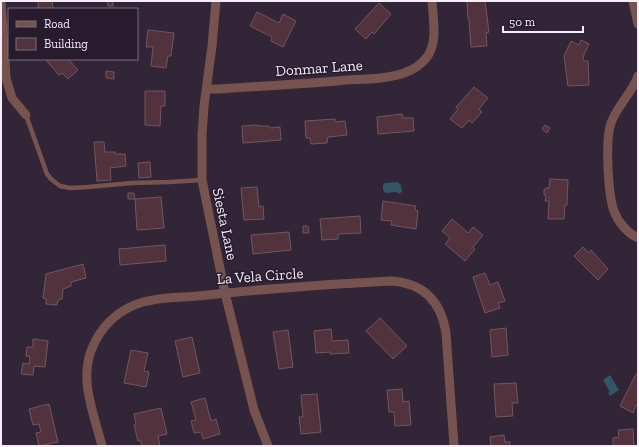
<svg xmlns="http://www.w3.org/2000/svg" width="639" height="447" font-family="'Zilla Slab',serif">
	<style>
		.water { fill: #325666 }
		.building { fill: #52323c; stroke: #72575f }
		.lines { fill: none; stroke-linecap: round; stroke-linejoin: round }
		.service { stroke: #77534f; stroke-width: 4.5 }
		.minor { stroke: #77534f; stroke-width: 9 }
		.labels { text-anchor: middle; stroke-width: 3; stroke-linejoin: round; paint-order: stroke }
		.street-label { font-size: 15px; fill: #f5edf9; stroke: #271b2d }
	</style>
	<rect width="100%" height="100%" fill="#312537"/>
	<g class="water">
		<polygon points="398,182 401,185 402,192 398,194 397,192 386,193 383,190 383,185 385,183"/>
		<polygon points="610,375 619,390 610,396 608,393 610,392 603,380"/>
	</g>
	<g class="building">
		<polygon points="38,1 52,1 53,9 38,9"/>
		<polygon points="107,1 113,1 113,6 108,6"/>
		<polygon points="467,1 485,1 489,32 486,33 487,46 471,47 469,19 468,19"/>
		<polygon points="379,3 391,14 374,34 372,32 366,39 355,29"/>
		<polygon points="257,12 279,23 283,14 296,21 283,47 271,41 272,37 250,26"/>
		<polygon points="148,30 174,33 171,56 168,56 166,68 151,66 153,47 146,47"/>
		<polygon points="581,40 589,44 583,57 584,61 588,61 589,85 568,86 564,56 571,41 579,45"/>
		<polygon points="45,59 68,59 78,70 68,79 62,73 59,75"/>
		<polygon points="106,71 114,72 114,79 106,78"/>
		<polygon points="474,87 488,98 479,109 482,112 472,123 469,120 462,128 450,119 458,109 456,107"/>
		<polygon points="145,91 165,91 165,106 161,106 160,126 145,125"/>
		<polygon points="402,114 403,118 413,118 414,131 378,134 377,117"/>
		<polygon points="335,119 335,122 345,121 347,135 328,137 327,143 311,144 310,138 306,138 305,121"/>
		<polygon points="256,125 260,126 269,126 270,128 280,127 281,140 243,143 242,126"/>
		<polygon points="545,125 550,128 547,133 542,129"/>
		<polygon points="94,142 104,142 105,152 115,152 115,154 125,154 126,166 110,168 111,180 97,181"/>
		<polygon points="150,162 151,177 139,178 138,163"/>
		<polygon points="550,179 568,180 567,205 565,205 564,219 548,219 549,201 545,201 546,196 544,195 544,190 546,188 549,188"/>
		<polygon points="257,187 259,207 263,206 264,219 244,220 241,188"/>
		<polygon points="128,193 134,193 135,199 128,199"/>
		<polygon points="161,197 164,228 137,230 135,199"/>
		<polygon points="383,201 416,206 415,210 418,211 416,229 391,225 392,221 381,220"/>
		<polygon points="360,216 361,233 338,234 338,239 322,240 320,219"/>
		<polygon points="452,219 468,233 473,227 483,235 473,247 475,249 465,261 445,244 450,238 442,231"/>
		<polygon points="303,226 308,226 309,233 303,233"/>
		<polygon points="289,232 291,250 253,254 251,235"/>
		<polygon points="165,245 166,261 120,265 119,249"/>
		<polygon points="583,247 589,253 591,250 608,269 598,280 574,256"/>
		<polygon points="83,264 86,278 71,282 71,286 63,289 62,299 58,300 57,305 46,304 46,299 43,298 46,274"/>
		<polygon points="485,273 490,285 498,282 505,301 498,303 500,308 485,313 473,277"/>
		<polygon points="380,318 407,346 393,359 366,331"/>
		<polygon points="506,328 508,355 492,357 490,330"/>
		<polygon points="331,329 332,341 348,340 349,353 330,354 330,352 316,353 314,331"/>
		<polygon points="288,330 293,367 279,369 273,332"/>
		<polygon points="192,337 200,373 183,377 175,341"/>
		<polygon points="33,339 48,341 45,367 34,366 33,375 21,374 23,363 29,364 30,357 26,356 27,347 33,347"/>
		<polygon points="131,350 148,353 144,371 149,372 146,387 124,383"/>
		<polygon points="636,374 638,375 638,406 636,405 633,413 620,406"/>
		<polygon points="516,383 518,403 512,403 513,416 496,417 494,384"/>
		<polygon points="402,389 403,402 409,401 411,425 395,426 394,412 389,412 387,390"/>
		<polygon points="317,394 321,432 301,434 299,417 303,417 301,395"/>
		<polygon points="205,398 211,421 216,419 220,434 203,439 201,432 194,433 191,421 196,420 191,402"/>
		<polygon points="49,404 58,442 39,446 36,433 41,432 39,424 33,425 29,409"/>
		<polygon points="161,408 167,434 158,436 160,446 142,446 141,441 138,441 134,425 136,424 134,414"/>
		<polygon points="633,429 634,446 613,446 613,438 619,437 618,430"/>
		<polygon points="504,435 505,442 510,442 510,446 491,446 490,437"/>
	</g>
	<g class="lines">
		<polyline class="service" points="26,115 47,174 51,179 60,186 70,188 88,187 132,183 169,182 202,180"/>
		<g class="minor">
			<polyline points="1,1 6,78 12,98 26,115"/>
			<polyline points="216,1 212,46 204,106 202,135 202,180 225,293 254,410 268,446"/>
			<polyline points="633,1 638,24"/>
			<path d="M638 76C632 93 617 106 611 123 605 139 608 195 614 211 618 222 627 233 638 238"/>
			<path d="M207 89H219C262 86 304 84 347 80 366 79 387 79 404 73 413 70 421 65 427 57 438 43 433 18 432 1"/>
			<path d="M102 446C94 414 78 378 93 346 101 328 115 314 132 306 152 297 177 298 198 296 262 289 326 284 391 281 423 283 441 301 446 333L454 446"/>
		</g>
	</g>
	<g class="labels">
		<g class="street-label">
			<text transform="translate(319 68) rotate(-4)" y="5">Donmar Lane</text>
			<text transform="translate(225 224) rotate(78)" y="5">Siesta Lane</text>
			<text transform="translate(260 276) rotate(-4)" y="5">La Vela Circle</text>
		</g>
	</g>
	<rect width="639" height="447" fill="none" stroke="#f5edf9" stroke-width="4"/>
	<rect x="8" y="8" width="130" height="52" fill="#271b2d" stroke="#796f7f"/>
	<rect x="16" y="21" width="20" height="6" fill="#77534f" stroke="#796f7f"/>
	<text x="44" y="28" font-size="12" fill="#f5edf9">Road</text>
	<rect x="16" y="38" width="20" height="12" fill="#52323c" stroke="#796f7f"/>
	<text x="44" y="48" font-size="12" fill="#f5edf9">Building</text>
	<path d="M503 26v6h80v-6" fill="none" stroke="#f5edf9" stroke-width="2"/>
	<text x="509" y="26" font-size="12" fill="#f5edf9" stroke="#271b2d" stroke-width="3" paint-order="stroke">50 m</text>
</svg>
